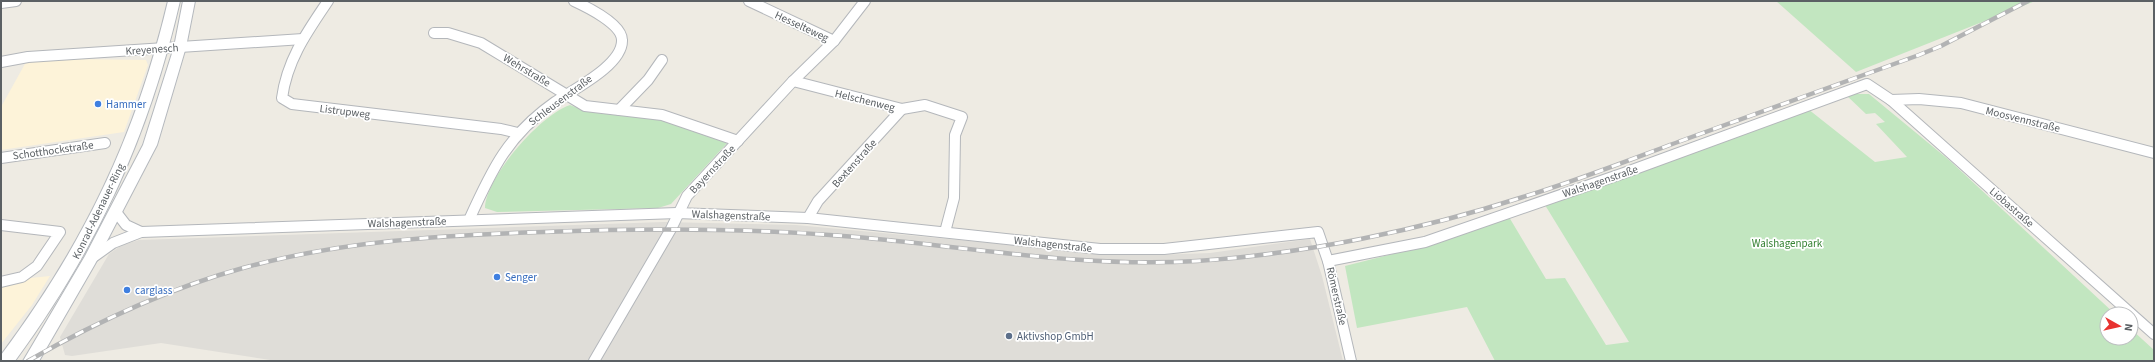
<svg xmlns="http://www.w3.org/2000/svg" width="2155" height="362" font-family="'Source Sans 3',sans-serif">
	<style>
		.commercial { fill: #fdf3d9 }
		.industrial { fill: #dfddd8 }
		.green { fill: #c2e6c0 }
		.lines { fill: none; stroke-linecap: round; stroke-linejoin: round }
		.street-casing { stroke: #b4b7bb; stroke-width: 12 }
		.secondary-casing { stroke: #b5b9be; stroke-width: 2 }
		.street { stroke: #fff; stroke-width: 10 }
		.secondary { fill: #fff; fill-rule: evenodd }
		.rail-casing { stroke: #b2b3b4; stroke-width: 4.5 }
		.rail { stroke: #fff; stroke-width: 3; stroke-dasharray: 9; stroke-linecap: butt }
		.shop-dot { fill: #3f7fe0; stroke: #fff; stroke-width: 1.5 }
		.service-dot { fill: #5c6f8a; stroke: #fff; stroke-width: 1.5 }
		.labels { text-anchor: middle; stroke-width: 3.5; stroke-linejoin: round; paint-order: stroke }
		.street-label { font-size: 11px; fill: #5b6064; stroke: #fff }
		.shop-label { font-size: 11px; fill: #366cbe; stroke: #fff; text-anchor: start }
		.park-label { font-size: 11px; fill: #368234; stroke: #fff }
		.service-label { font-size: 11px; fill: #4e5e75; stroke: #fff; text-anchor: start }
	</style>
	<rect width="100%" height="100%" fill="#eeebe3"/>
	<g class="commercial">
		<polygon points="72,59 146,60 148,65 124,132 1,150 1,107 26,62"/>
		<polygon points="50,276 32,305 1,344 1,281"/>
	</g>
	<polygon class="industrial" points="664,222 796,225 1099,253 1156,255 1210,253 1310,239 1322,276 1343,361 277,361 161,343 72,356 65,355 60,337 109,254 122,245 139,240"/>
	<g class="green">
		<polygon points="1776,1 2035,1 1856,72"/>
		<polygon points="1845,94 1869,94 1949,160 2115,314 2107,314 2107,338 2131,338 2131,329 2154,350 2154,361 1495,361 1467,307 1357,328 1345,266 1428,245 1509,217 1546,279 1565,278 1606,345 1629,342 1545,205 1808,109 1875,162 1907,157 1876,124 1885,122 1875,113 1866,114"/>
		<path d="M570 105 580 109 657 118 729 141 671 204 658 208 497 212 485 208C486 177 540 115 570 105Z"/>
	</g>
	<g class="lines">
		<defs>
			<g id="street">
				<path d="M328 1C307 32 287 60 282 98L292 104 501 129 518 133"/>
				<polyline points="749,1 834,41"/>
				<polyline points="1,3 16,1"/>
				<polyline points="434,33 448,33 481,43 585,106 662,115 738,141"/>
				<polyline points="1,62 28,57 303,39"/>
				<polyline points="793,81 902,109 925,105 962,117 955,135 954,198 945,232"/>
				<polyline points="1891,100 1919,99 1961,103 2154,153"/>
				<polyline points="619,110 648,80 662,60"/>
				<polyline points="1,158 105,143"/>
				<polyline points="116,212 126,225 141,232 677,213 808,218 1100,249 1164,249 1318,232 1328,261 1351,361"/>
				<polyline points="808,218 818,201 902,109"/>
				<path d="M469 220C492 169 508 135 555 102 574 89 623 65 622 40 622 24 587 7 574 1"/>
				<polyline points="1,225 60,232 37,266 22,277 1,282"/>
				<polyline points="92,258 113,243 141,232"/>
				<polyline points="1328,261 1425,242 1624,173 1867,84 1891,100 2154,334"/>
				<polyline points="594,361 671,229 687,196 793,81 834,41 865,1"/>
			</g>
			<g id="secondary">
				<path d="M168 1H180C149 136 97 249 15 361H1V355C84 244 136 136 168 1Z"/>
				<polygon points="183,1 195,1 186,47 157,145 95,264 39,361 23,361 85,256 143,145 174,47"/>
			</g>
		</defs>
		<use href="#street" class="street-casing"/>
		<use href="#secondary" class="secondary-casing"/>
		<use href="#street" class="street"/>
		<use href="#secondary" class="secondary"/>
		<defs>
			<path id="rail" d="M28 361C96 322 167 289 243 268 341 241 442 235 543 232 647 228 752 228 856 237 970 247 1083 268 1197 261 1304 254 1421 230 1523 197 1579 180 1634 158 1689 138 1766 110 1842 83 1919 55L1941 46 2028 1"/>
		</defs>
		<use href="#rail" class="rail-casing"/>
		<use href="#rail" class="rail"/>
	</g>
	<g class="shop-dot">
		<circle cx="98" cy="104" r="4"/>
		<circle cx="497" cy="277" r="4"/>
		<circle cx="127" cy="290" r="4"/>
	</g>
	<circle class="service-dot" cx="1009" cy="336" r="4"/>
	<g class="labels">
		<g class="street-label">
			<text transform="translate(802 26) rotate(25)" y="4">Hesselteweg</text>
			<text transform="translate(152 49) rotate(-4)" y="4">Kreyenesch</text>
			<text transform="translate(527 70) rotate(31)" y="4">Wehrstraße</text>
			<text transform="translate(560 100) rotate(-37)" y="4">Schleusenstraße</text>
			<text transform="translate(865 100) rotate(14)" y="4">Helschenweg</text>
			<text transform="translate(345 111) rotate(7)" y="4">Listrupweg</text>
			<text transform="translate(2023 119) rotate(14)" y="4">Moosvennstraße</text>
			<text transform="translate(53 150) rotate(-8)" y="4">Schotthockstraße</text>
			<text transform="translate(854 163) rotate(-48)" y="4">Bextenstraße</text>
			<text transform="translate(712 169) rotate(-47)" y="4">Bayernstraße</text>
			<text transform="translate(1600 181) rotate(-19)" y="4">Walshagenstraße</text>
			<text transform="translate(2012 207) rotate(41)" y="4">Liobastraße</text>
			<text transform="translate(98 211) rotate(-64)" y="4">Konrad-Adenauer-Ring</text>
			<text transform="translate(731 215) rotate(2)" y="4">Walshagenstraße</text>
			<text transform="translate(407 222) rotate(-2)" y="4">Walshagenstraße</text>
			<text transform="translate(1053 244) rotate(6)" y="4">Walshagenstraße</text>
			<text transform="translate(1337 296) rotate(77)" y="4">Römerstraße</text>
		</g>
		<g class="shop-label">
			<text x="106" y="108">Hammer</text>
			<text x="505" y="281">Senger</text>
			<text x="135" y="294">carglass</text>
		</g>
		<g class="park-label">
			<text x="1787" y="247">Walshagenpark</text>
		</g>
		<g class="service-label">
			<text x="1017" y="340">Aktivshop GmbH</text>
		</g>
	</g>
	<rect width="2155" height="362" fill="none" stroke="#5b6064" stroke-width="4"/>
	<g transform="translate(2119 326) rotate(98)"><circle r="19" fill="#ffffff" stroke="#bdbfc1"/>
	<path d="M0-3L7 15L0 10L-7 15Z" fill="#e83230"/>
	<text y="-6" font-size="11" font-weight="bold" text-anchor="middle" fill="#5b6064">N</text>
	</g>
</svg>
